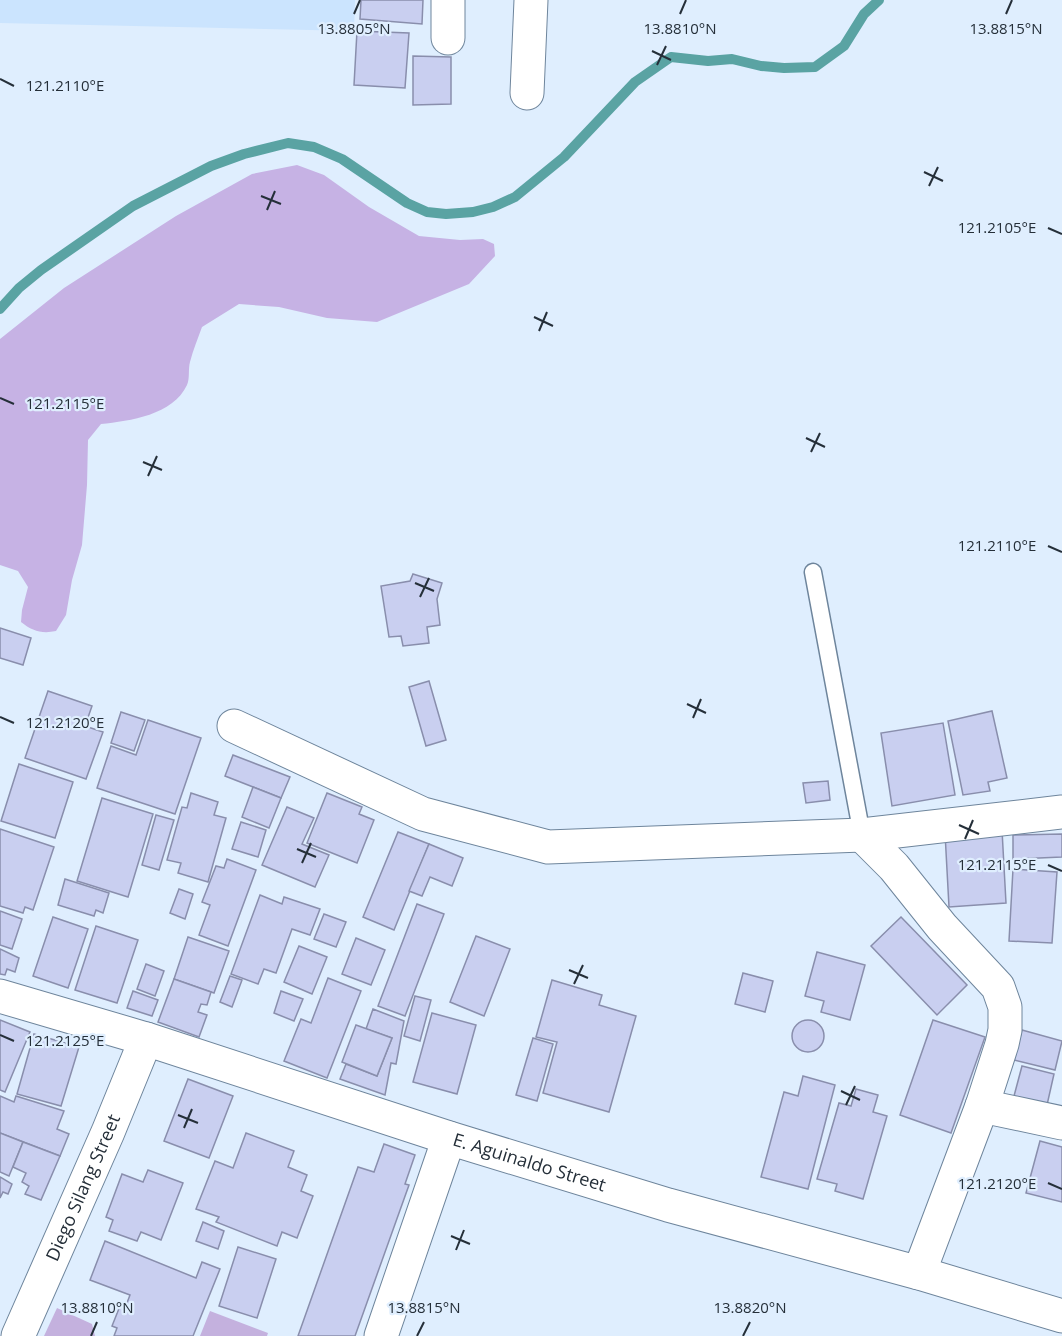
<svg xmlns="http://www.w3.org/2000/svg" width="1062" height="1336" font-family="'Open Sans',sans-serif">
	<style>
		.built { fill: #cbe4fe }
		.green { fill: #c4b1de }
		.forest { fill: #c6b2e4 }
		.lines { fill: none; stroke-linecap: round; stroke-linejoin: round }
		.stream { stroke: #5aa3a3; stroke-width: 10 }
		.building { fill: #c9cff0; stroke: #898eac; stroke-width: 1.5 }
		.service-casing { stroke: #6e859c; stroke-width: 19 }
		.minor-casing { stroke: #6e859c; stroke-width: 35 }
		.tertiary-casing { stroke: #6e859c; stroke-width: 35 }
		.service { stroke: #fff; stroke-width: 16 }
		.minor { stroke: #fff; stroke-width: 33 }
		.tertiary { stroke: #fff; stroke-width: 33 }
		.ticks { fill: none; stroke: #252f39; stroke-width: 2 }
		.labels { text-anchor: middle; stroke-width: 4.5; stroke-linejoin: round; paint-order: stroke }
		.street-label { font-size: 18px; fill: #252f39; stroke: #dfeefe }
		.ticks-label { font-size: 15px; text-anchor: middle; fill: #252f39; stroke: #dfeefe; stroke-width: 4.5; stroke-linejoin: round; paint-order: stroke }
	</style>
	<rect width="100%" height="100%" fill="#dfeefe"/>
	<polygon class="built" points="0,0 355,0 354,31 0,23"/>
	<g class="green">
		<polygon points="57,1308 92,1324 95,1336 44,1336"/>
		<polygon points="210,1311 268,1333 267,1336 200,1336"/>
	</g>
	<path class="forest" d="M297 165 324 175 369 207 419 236 460 240 483 239 494 244 495 256 469 284 377 322 327 318 279 307 239 304 202 327C198 338 193 350 190 362 188 369 190 379 187 385 173 415 130 421 101 424L88 440 87 485 82 545 72 580 66 615 56 631C42 634 32 631 21 622L22 610 28 587 18 571 0 565V339L64 288 176 216 252 174Z"/>
	<g class="lines">
		<polyline class="stream" points="0,309 19,288 41,270 133,206 211,166 244,154 288,143 314,147 342,159 407,203 427,212 446,214 473,212 493,207 515,197 564,157 635,82 671,57 708,61 732,59 761,66 784,68 815,67 844,46 864,14 879,0"/>
	</g>
	<g class="building">
		<polygon points="361,0 423,0 422,24 360,19"/>
		<polygon points="357,31 409,33 405,88 354,85"/>
		<polygon points="413,56 451,57 451,104 413,105"/>
		<polygon points="413,574 442,583 437,599 440,625 427,627 429,643 403,646 401,636 389,637 381,586 410,581"/>
		<polygon points="0,628 31,638 23,665 0,658"/>
		<polygon points="429,681 446,740 426,746 409,687"/>
		<polygon points="48,691 92,706 85,726 103,732 86,779 25,758"/>
		<polygon points="992,711 1007,778 988,782 990,791 963,795 948,721"/>
		<polygon points="121,712 145,720 134,751 111,743"/>
		<polygon points="148,720 201,738 175,814 97,788 111,746 136,755"/>
		<polygon points="943,723 955,795 892,806 881,733"/>
		<polygon points="233,755 290,777 281,798 225,776"/>
		<polygon points="19,764 73,782 55,838 1,821"/>
		<polygon points="828,781 830,800 806,803 803,783"/>
		<polygon points="253,787 281,798 269,828 242,817"/>
		<polygon points="191,793 218,802 214,815 226,818 208,882 178,873 181,863 167,860 182,807 187,808"/>
		<polygon points="327,793 362,807 359,814 374,820 357,863 307,843"/>
		<polygon points="102,798 153,814 128,897 77,881"/>
		<polygon points="287,807 314,818 302,844 329,855 315,887 262,865"/>
		<polygon points="156,815 174,820 159,870 142,865"/>
		<polygon points="241,822 266,830 258,857 232,849"/>
		<polygon points="0,829 54,847 33,910 25,907 23,913 0,906"/>
		<polygon points="1002,830 1006,903 949,907 945,833"/>
		<polygon points="398,832 429,844 394,930 363,917"/>
		<polygon points="1062,834 1062,857 1013,859 1013,835"/>
		<polygon points="429,844 463,858 452,886 430,877 422,896 409,891"/>
		<polygon points="227,859 256,870 228,946 199,935 210,905 202,902 216,866 224,868"/>
		<polygon points="1013,869 1057,872 1052,943 1009,941"/>
		<polygon points="65,879 109,893 103,913 96,910 94,916 58,905"/>
		<polygon points="179,889 193,894 185,919 170,913"/>
		<polygon points="260,895 282,904 284,897 320,909 310,935 292,929 276,973 264,969 258,984 231,974"/>
		<polygon points="417,904 444,914 405,1016 378,1006"/>
		<polygon points="0,911 22,919 12,949 0,945"/>
		<polygon points="324,914 346,922 336,947 314,939"/>
		<polygon points="53,917 88,929 68,988 33,976"/>
		<polygon points="901,917 967,985 937,1015 871,946"/>
		<polygon points="96,926 138,940 117,1003 75,990"/>
		<polygon points="476,936 510,949 484,1016 450,1002"/>
		<polygon points="188,937 229,951 214,993 174,979"/>
		<polygon points="356,938 385,950 371,985 342,974"/>
		<polygon points="299,946 327,957 312,994 284,982"/>
		<polygon points="0,949 19,958 15,972 7,969 5,975 0,974"/>
		<polygon points="817,952 865,965 850,1020 821,1012 824,1001 805,996"/>
		<polygon points="146,964 164,971 155,996 137,989"/>
		<polygon points="743,973 773,981 765,1012 735,1004"/>
		<polygon points="230,976 242,980 232,1007 220,1002"/>
		<polygon points="328,978 361,991 327,1078 284,1061 301,1019 311,1023"/>
		<polygon points="174,979 211,992 207,1005 201,1004 198,1012 207,1015 199,1037 158,1022"/>
		<polygon points="552,980 602,995 599,1005 636,1016 609,1112 543,1093 557,1042 536,1037"/>
		<polygon points="133,991 158,1000 152,1016 127,1008"/>
		<polygon points="281,991 303,999 294,1021 274,1013"/>
		<polygon points="415,996 431,1000 420,1041 404,1036"/>
		<polygon points="373,1009 404,1021 396,1064 391,1063 385,1095 340,1079 346,1064 377,1076 392,1038 366,1029"/>
		<polygon points="432,1013 476,1025 457,1094 413,1082"/>
		<circle cx="808" cy="1036" r="16"/>
		<polygon points="0,1020 30,1032 5,1092 0,1090"/>
		<polygon points="933,1020 985,1037 951,1133 900,1115"/>
		<polygon points="356,1025 392,1038 377,1076 342,1062"/>
		<polygon points="1022,1030 1062,1041 1055,1070 1014,1060"/>
		<polygon points="34,1034 79,1047 61,1106 17,1094"/>
		<polygon points="533,1038 553,1044 537,1101 516,1095"/>
		<polygon points="1022,1066 1054,1074 1047,1105 1014,1096"/>
		<polygon points="803,1076 835,1085 808,1189 761,1177 784,1092 798,1096"/>
		<polygon points="188,1079 233,1096 209,1158 164,1141"/>
		<polygon points="856,1089 878,1095 873,1112 887,1116 863,1199 835,1191 837,1184 817,1179 839,1103 851,1106"/>
		<polygon points="0,1096 14,1102 16,1096 64,1111 57,1129 69,1134 60,1156 0,1133"/>
		<polygon points="0,1133 23,1142 9,1176 0,1172"/>
		<polygon points="246,1133 294,1151 288,1167 307,1175 301,1191 313,1196 297,1238 282,1232 277,1246 216,1222 219,1217 196,1209 215,1161 233,1168"/>
		<polygon points="1040,1141 1062,1147 1062,1202 1026,1193"/>
		<polygon points="23,1142 60,1156 41,1200 25,1194 29,1186 22,1182 26,1173 13,1167"/>
		<polygon points="384,1144 415,1155 405,1184 409,1185 355,1336 298,1336 358,1167 374,1172"/>
		<polygon points="148,1170 183,1183 161,1240 141,1232 137,1241 109,1231 113,1220 106,1217 122,1174 143,1182"/>
		<polygon points="0,1177 12,1184 8,1194 3,1192 0,1198"/>
		<polygon points="203,1222 224,1231 218,1249 196,1241"/>
		<polygon points="105,1241 196,1278 202,1262 220,1269 193,1336 114,1336 117,1328 112,1326 120,1306 125,1308 130,1295 90,1280"/>
		<polygon points="238,1247 276,1259 257,1318 219,1306"/>
	</g>
	<g class="lines">
		<defs>
			<polyline id="service" points="813,572 862,835"/>
			<g id="minor">
				<polyline points="448,38 448,0"/>
				<polyline points="527,93 531,0"/>
				<polyline points="234,726 423,814 548,847 862,835 1062,812"/>
				<polyline points="862,835 894,867 942,927 998,987 1005,1007 1005,1030 1002,1044 982,1106 919,1273"/>
				<polyline points="982,1106 1062,1123"/>
				<path id="s1" d="M18 1336 108 1132 146 1039"/>
				<polyline points="381,1336 449,1138"/>
			</g>
			<g id="tertiary">
				<path id="s2" d="M0 996 146 1039 449 1138 668 1205 919 1273 1062 1316"/>
			</g>
		</defs>
		<use href="#service" class="service-casing"/>
		<use href="#minor" class="minor-casing"/>
		<use href="#tertiary" class="tertiary-casing"/>
		<use href="#service" class="service"/>
		<use href="#minor" class="minor"/>
		<use href="#tertiary" class="tertiary"/>
	</g>
	<path class="ticks" d="M354 14 360 0M680 14 686 0M1006 14 1012 0M652 51 671 60M657 65 666 46M0 79 14 86M924 172 943 181M929 186 938 167M261 196 281 204M267 210 275 191M1048 228 1062 234M534 317 553 326M539 331 547 312M0 398 14 404M806 438 825 447M811 452 820 433M143 462 162 470M148 476 157 456M1048 546 1062 552M415 583 434 591M420 597 429 578M687 704 706 713M0 717 14 723M693 718 701 699M959 825 979 834M965 839 973 820M297 849 316 857M302 863 311 843M1048 865 1062 871M569 970 588 978M574 984 583 965M0 1035 14 1041M841 1091 860 1100M846 1105 855 1086M178 1115 198 1123M184 1128 192 1109M1048 1183 1062 1189M451 1236 470 1244M456 1250 464 1230M91 1336 97 1322M417 1336 424 1322M743 1336 750 1322"/>
	<g class="labels">
		<g class="street-label">
			<text dy="6" stroke="none"><textPath href="#s2" startOffset="555">E. Aguinaldo Street</textPath></text>
			<text dy="6" stroke="none"><textPath href="#s1" startOffset="162">Diego Silang Street</textPath></text>
		</g>
	</g>
	<g class="ticks-label">
		<text x="354" y="34">13.8805°N</text>
		<text x="680" y="34">13.8810°N</text>
		<text x="1006" y="34">13.8815°N</text>
		<text x="65" y="91">121.2110°E</text>
		<text x="997" y="233">121.2105°E</text>
		<text x="65" y="409">121.2115°E</text>
		<text x="997" y="551">121.2110°E</text>
		<text x="65" y="728">121.2120°E</text>
		<text x="997" y="870">121.2115°E</text>
		<text x="65" y="1046">121.2125°E</text>
		<text x="997" y="1189">121.2120°E</text>
		<text x="97" y="1313">13.8810°N</text>
		<text x="424" y="1313">13.8815°N</text>
		<text x="750" y="1313">13.8820°N</text>
	</g>
</svg>
